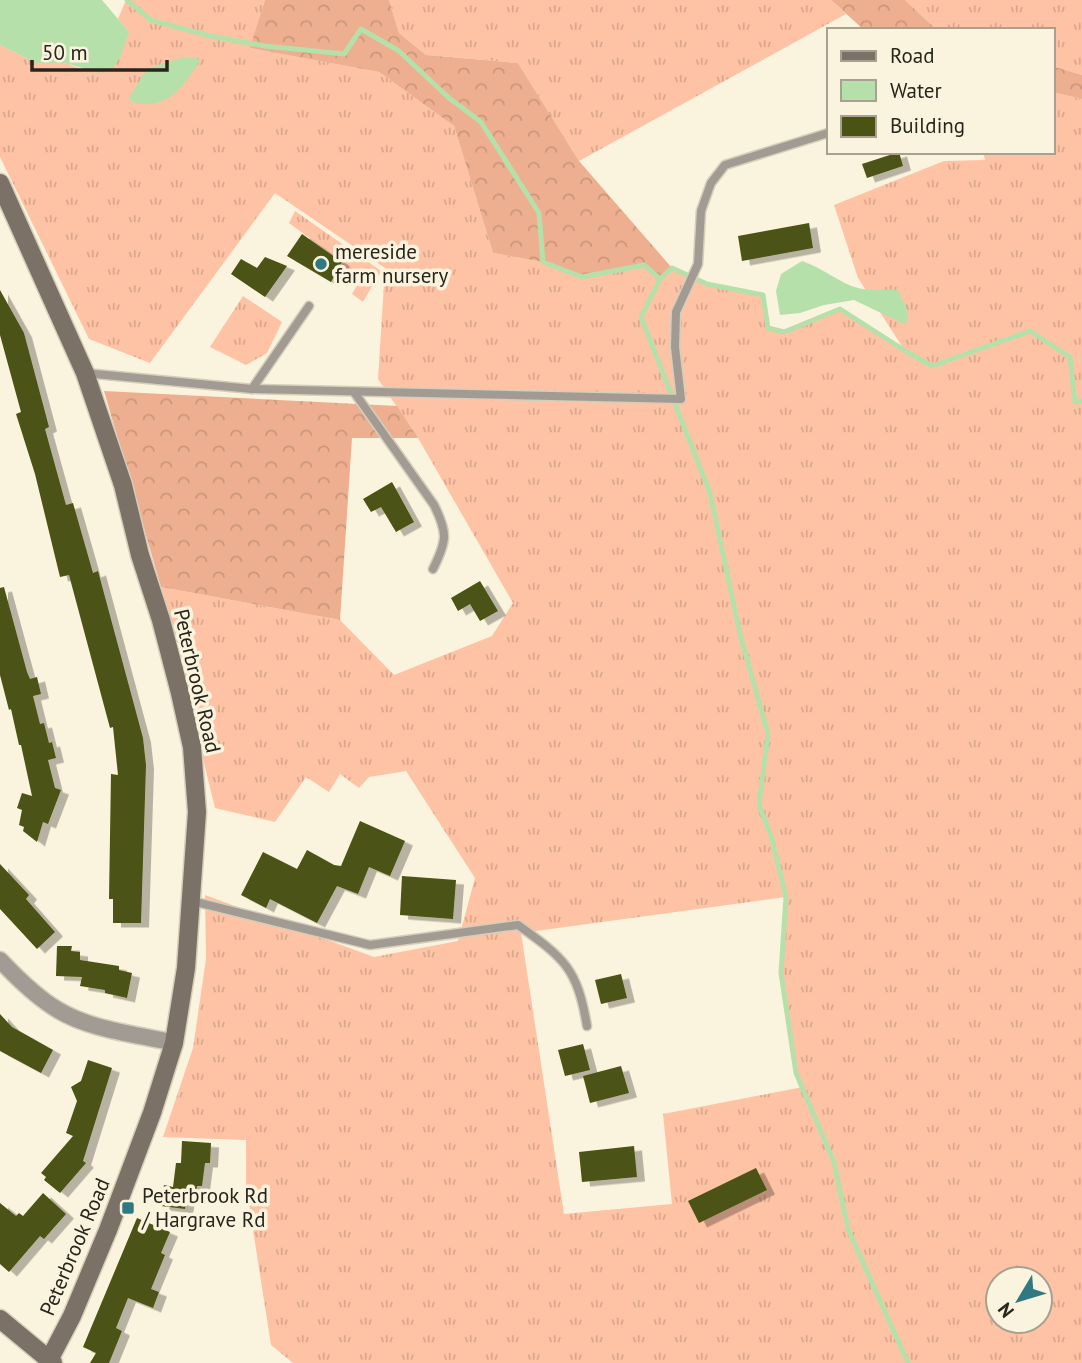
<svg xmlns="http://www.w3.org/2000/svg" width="1082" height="1363" font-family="'PT Sans',sans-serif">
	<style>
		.grass { fill: url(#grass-tufts); fill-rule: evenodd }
		.forest { fill: url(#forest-crowns) }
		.water { fill: #b6e0aa }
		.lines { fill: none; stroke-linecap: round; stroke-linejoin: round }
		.stream { stroke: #b6e0aa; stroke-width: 5 }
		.building { fill: #4b5312; filter: url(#shadow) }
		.lane-casing { stroke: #d4ceba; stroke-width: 11 }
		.street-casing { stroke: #d4ceba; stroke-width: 19 }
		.secondary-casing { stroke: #d4ceba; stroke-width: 21 }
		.lane { stroke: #a29b93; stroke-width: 8 }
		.street { stroke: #a29b93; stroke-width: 16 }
		.secondary { stroke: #7b7166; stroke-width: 18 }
		.poi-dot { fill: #307882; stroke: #faf3dd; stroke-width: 2.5 }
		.labels { text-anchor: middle; stroke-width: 7; stroke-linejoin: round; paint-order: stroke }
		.poi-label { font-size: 21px; fill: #28251d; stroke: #faf3dd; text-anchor: start }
		.street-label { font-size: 21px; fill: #28251d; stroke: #faf3dd }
	</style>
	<defs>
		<pattern id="grass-tufts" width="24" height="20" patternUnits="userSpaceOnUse" patternTransform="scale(1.75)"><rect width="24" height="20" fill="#fec2a4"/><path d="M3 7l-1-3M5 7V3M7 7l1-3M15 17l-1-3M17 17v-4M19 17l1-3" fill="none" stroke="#daa78d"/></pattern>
		<pattern id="forest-crowns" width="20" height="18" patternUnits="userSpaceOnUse" patternTransform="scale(1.75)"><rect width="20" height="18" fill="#edaf8f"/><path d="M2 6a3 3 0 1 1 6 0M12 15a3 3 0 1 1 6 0" fill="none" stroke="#cb967b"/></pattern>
		<filter id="shadow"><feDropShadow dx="8" dy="4.5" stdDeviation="0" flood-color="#0004"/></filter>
	</defs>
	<rect width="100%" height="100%" fill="#faf3dd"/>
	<g class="grass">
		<path d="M126 0H265L251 48 379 72 454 126 493 253 543 262 582 277 644 265 660 279 672 268 707 284 763 295 768 328 784 332 840 309 905 351 858 278 834 205 944 161 985 160 983 152H1052V92L1082 99V1363H293L271 1345 246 1185V1140L163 1137 193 1048 206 959 205 895 374 957 458 941 475 878 406 771 369 777 359 788 340 774 329 792 306 777 275 822 215 808 161 587 340 620 394 675 492 636 513 603 418 438 378 379 385 268 275 193 150 363 89 339 0 157V45L36 63H64L84 70 129 32 118 19ZM786 897 781 973 796 1073 803 1087 663 1114 672 1204 564 1214 521 933ZM998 1279H1040V1321H998Z"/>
		<polygon points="389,0 831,0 846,14 579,161 518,63 426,55 399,33"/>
		<polygon points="905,0 1082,0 1082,75 1052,66 1052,30 937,30"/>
		<polygon points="295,211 381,271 363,302 352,294 357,285 337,272 342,262 289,223"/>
		<polygon points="243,296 282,322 267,353 246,365 210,347"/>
	</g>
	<g class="forest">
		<polygon points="265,0 389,0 399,33 426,55 518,63 579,161 672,268 660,279 644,265 582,277 543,262 493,253 454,126 379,72 250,48"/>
		<polygon points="831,0 905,0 937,30 864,30"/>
		<polygon points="1052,66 1082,75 1082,99 1052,92"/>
		<polygon points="104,391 397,406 418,438 352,438 340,620 161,587"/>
	</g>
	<g class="water">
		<polygon points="0,0 102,0 129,32 120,58 113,68 100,73 64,63 36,63 0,45"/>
		<path d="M184 57 201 59C183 87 165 115 128 100L147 69Z"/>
		<path d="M802 261C823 268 839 283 858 288 870 291 885 289 898 290L908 311 906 325 854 300 824 305 800 313 780 315 776 291 781 274Z"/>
	</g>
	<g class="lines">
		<g class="stream">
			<polyline points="127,0 151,20 210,36 265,46 344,54 361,29 399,51 449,98 481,122 539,213 543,262 582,277 644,265 660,279"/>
			<polyline points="908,1363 848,1229 834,1162 796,1073 781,973 786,897 772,839 759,805 768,734 740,634 710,493 641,317 660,279 672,268 707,284 763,295 768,328 784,332 840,309 907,352 932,366 1030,331 1070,357 1075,402 1082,401"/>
		</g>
	</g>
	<g class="building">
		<polygon points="899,152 903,166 867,178 862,164"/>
		<polygon points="809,223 813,248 742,261 738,236"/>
		<polygon points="302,234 342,262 331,282 287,256"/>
		<polygon points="265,257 287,266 265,297 231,274 241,259 257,268"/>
		<polygon points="0,290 24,333 49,427 45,429 66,505 73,503 93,573 98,571 143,738 146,765 141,923 113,923 113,899 109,899 111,774 118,775 113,727 110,728 69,575 60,577 35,474 16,414 21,412 0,335"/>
		<polygon points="392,482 414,522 396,532 381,507 371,512 363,499"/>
		<polygon points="480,581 498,611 480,621 470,604 458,611 451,598"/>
		<polygon points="4,587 27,672 30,679 37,677 41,694 33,696 40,724 44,723 49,743 52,742 56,758 48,760 55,788 61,790 48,824 43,822 37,842 23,831 24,827 19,825 22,810 17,808 22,793 32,796 21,745 19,745 11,709 9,710 0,675 0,588"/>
		<polygon points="360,821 405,841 390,876 369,867 358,894 337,886 317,923 270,899 266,908 241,895 263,852 297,869 307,850 334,865 341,866"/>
		<polygon points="0,864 29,895 26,899 55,932 37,949 0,909"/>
		<polygon points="402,876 456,880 453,919 400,915"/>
		<polygon points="57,946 72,946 71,951 80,952 80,960 119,966 119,970 132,973 127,998 105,993 105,990 80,986 82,977 56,976"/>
		<polygon points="621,974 627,998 601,1004 595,980"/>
		<polygon points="0,1014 12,1027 53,1050 41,1073 0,1051"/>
		<polygon points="583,1044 590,1070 565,1076 558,1050"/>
		<polygon points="88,1060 112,1068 83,1161 86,1163 60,1193 44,1180 46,1177 41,1173 73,1136 66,1133 77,1101 71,1087 81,1081"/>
		<polygon points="621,1066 629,1093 590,1103 583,1076"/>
		<polygon points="182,1141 211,1143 210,1163 205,1163 202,1186 197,1186 195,1200 187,1199 185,1209 161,1206 164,1185 173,1187 176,1163 181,1163"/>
		<polygon points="634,1146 637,1177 582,1182 579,1152"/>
		<polygon points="756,1168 767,1190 699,1223 688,1201"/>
		<polygon points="43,1193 66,1214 44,1239 40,1236 9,1272 0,1264 0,1203 16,1216 19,1213 23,1216"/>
		<polygon points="137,1218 170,1232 161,1253 165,1255 151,1289 159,1292 153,1308 128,1298 116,1328 122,1331 109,1363 90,1363 96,1353 83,1347"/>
	</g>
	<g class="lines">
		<defs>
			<g id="lane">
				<polyline points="85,373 252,389 681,399 675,347 676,312 698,264 701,211 711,183 725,165 828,133"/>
				<polyline points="252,389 309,306"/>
				<path d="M354 392 434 505C448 533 447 541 433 569"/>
				<path d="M192 901 370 945 518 925C565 959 577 968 587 1026"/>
			</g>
			<path id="street" d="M0 960C17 978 36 997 58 1010 91 1030 136 1034 174 1043"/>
			<g id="secondary">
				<polyline points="0,183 85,373 123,485 140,555 161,620 180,693 192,747 197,812 186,968 174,1043 152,1113 108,1230 72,1316 49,1360"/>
				<polyline points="0,1319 53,1363"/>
			</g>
		</defs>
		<use href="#lane" class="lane-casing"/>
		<use href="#street" class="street-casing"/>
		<use href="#secondary" class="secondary-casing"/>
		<use href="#lane" class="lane"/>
		<use href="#street" class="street"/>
		<use href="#secondary" class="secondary"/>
	</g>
	<g class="poi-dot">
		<circle cx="321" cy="264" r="7"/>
		<rect x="121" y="1201" width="14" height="14" rx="3.5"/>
	</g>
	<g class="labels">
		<g class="poi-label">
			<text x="335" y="259">mereside<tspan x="335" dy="24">farm nursery</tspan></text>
			<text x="142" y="1203">Peterbrook Rd<tspan x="142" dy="24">/ Hargrave Rd</tspan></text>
		</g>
		<g class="street-label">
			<text transform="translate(197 681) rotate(77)" y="7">Peterbrook Road</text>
			<text transform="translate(75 1247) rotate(-67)" y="7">Peterbrook Road</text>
		</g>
	</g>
	<rect x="827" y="28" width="228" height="126" fill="#faf3dd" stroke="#a6a190" stroke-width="2"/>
	<rect x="841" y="51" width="35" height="10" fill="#7b7166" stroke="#a6a190" stroke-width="2"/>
	<text x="890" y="63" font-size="21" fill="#28251d">Road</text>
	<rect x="841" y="80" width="35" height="21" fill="#b6e0aa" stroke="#a6a190" stroke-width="2"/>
	<text x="890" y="98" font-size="21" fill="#28251d">Water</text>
	<rect x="841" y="116" width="35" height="21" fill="#4b5312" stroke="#a6a190" stroke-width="2"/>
	<text x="890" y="133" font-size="21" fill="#28251d">Building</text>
	<g transform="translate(1019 1300) rotate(232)"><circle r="33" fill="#faf3dd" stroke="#a6a190" stroke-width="2"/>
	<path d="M0-5L12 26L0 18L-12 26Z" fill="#307882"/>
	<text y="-10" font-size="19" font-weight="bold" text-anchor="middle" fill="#28251d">N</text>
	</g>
	<path d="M32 60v10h135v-10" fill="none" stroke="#28251d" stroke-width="3.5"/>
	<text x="42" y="60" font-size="21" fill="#28251d" stroke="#faf3dd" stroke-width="5" paint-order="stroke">50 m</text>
</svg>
